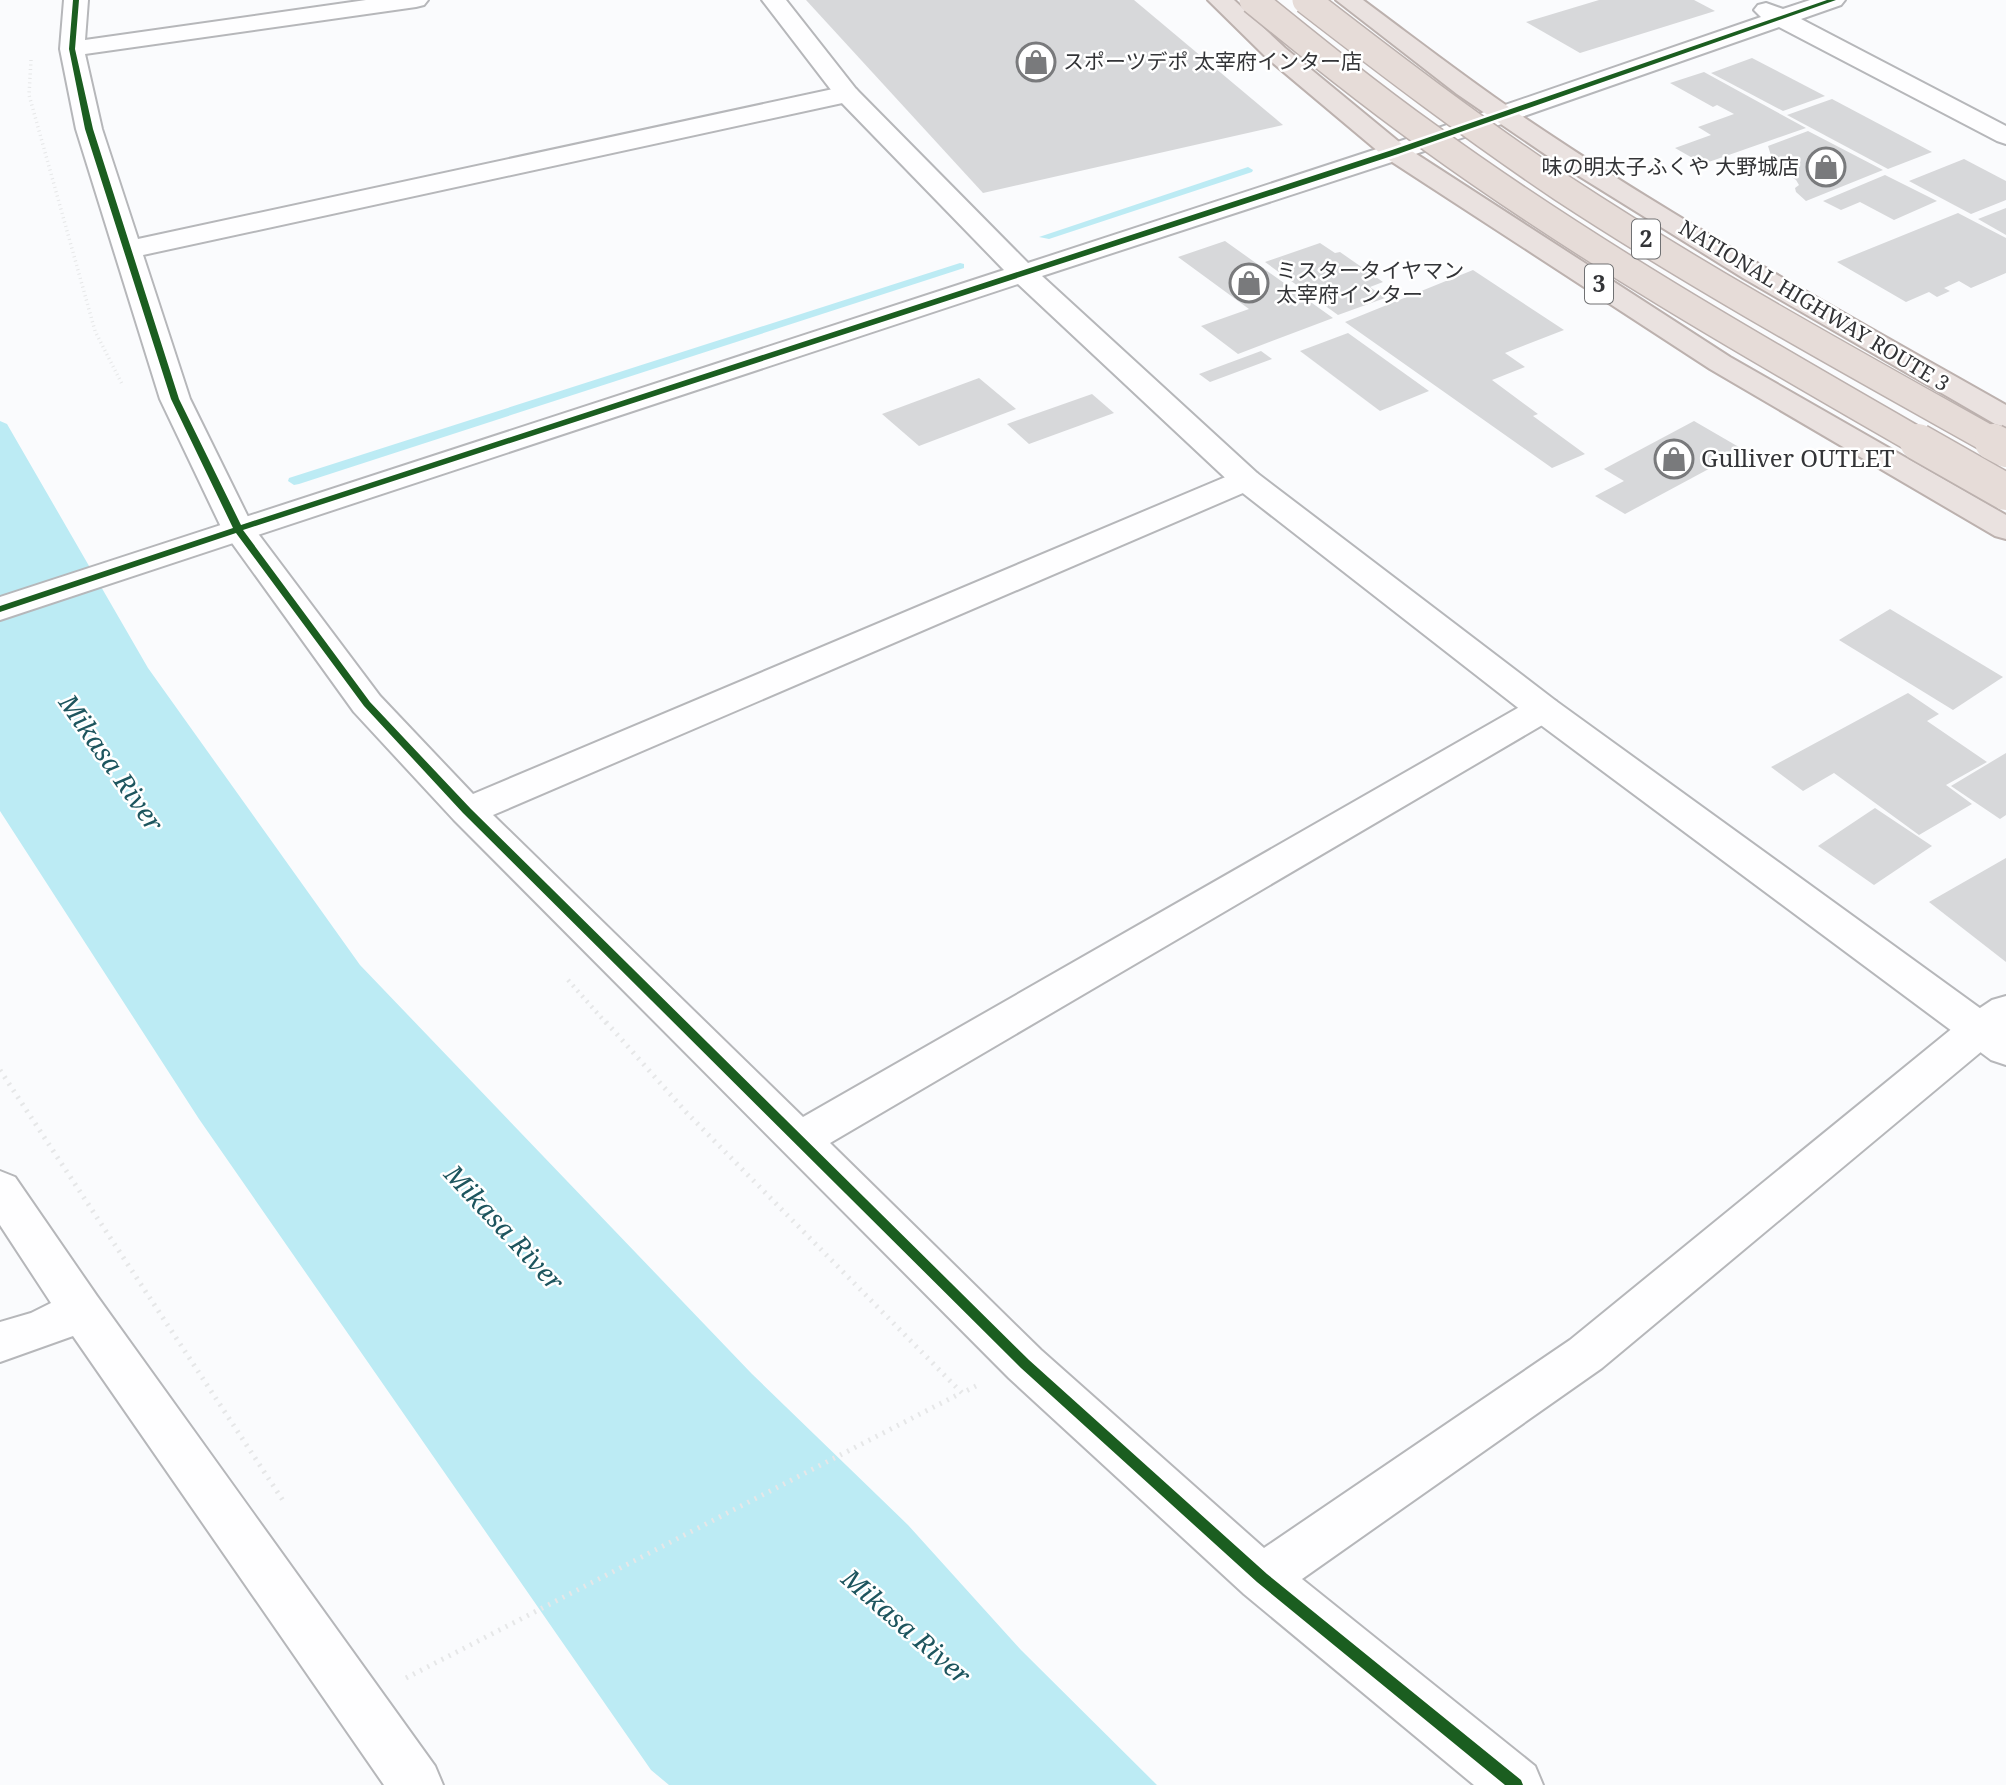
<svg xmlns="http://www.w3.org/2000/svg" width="2006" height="1785" font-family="'Noto Serif','Noto Sans JP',serif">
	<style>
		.water { fill: #bcebf4 }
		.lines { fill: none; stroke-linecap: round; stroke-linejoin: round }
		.stream { fill: #bcebf4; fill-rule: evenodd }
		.building { fill: #d7d8da }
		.minor-casing { stroke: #b6b7ba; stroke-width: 4 }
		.tertiary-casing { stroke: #b6b7ba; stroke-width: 4 }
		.trunk-casing { stroke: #bcb1ae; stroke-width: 4 }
		.path-far2 { stroke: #e6e7e8; stroke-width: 3.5; stroke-dasharray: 1 3.5; stroke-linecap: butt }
		.path-far1 { stroke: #e6e7e8; stroke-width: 4.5; stroke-dasharray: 2 5; stroke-linecap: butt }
		.path { stroke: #e6e7e8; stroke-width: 5; stroke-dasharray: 2 6; stroke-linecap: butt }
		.minor { fill: #fefeff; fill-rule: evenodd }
		.tertiary { fill: #fefeff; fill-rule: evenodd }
		.trunk { fill: #eae2e0; fill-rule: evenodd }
		.motorway-bridge-far1-casing { stroke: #bcb1ae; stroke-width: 30; stroke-linecap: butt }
		.motorway-bridge-casing { stroke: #bcb1ae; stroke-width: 39; stroke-linecap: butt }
		.motorway-bridge-far1 { stroke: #e6dcd8; stroke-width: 27 }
		.motorway-bridge { stroke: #e6dcd8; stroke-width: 36 }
		.cycleway-casing { stroke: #fff; stroke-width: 5 }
		.cycleway { fill: #1b5e20; fill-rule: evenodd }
		.labels { text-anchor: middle; stroke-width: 5; stroke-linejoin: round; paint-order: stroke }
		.far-poi-label { font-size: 21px; fill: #333437; stroke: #fff; text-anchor: start }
		.far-street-label { font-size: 21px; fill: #333437; stroke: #fff }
		.shield { fill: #fff; stroke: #707173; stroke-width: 2 }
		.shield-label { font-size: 23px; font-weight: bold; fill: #333437 }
		.poi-label { font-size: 24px; fill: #333437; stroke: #fff; text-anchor: start }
		.water-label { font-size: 26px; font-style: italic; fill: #1d555e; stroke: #fff }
	</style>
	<rect width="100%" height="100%" fill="#fafbfd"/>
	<polygon class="water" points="0,421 7,424 148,668 360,965 752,1374 908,1525 1021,1650 1157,1785 669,1785 651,1770 199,1119 0,811"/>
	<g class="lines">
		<g class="stream">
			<polygon points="1248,167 1253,170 1252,172 1049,239 1039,237"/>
			<polygon points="960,263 964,264 964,268 299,484 294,485 288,481 289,478"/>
		</g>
	</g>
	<g class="building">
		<polygon points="806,0 1134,0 1283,125 983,193"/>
		<polygon points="1599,0 1694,0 1715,11 1580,53 1526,22"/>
		<polygon points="1752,58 1825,96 1783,111 1711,73"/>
		<polygon points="1704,72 1806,128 1703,164 1675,148 1711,135 1698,127 1734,114 1717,105 1713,107 1670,83"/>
		<polygon points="1832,99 1932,152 1888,169 1787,115"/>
		<polygon points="1808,131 1883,170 1806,201 1796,192 1795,188 1799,185 1796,180 1774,165 1768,146"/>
		<polygon points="1964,159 2006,181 2006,200 1971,214 1909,181"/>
		<polygon points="1885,175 1937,201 1894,220 1860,202 1841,210 1823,201"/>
		<polygon points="2006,208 2006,235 1978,219"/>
		<polygon points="1958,213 2006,238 2006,273 1971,288 1959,281 1944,288 1950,291 1937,297 1929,292 1906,302 1837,262"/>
		<polygon points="1225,241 1333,318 1238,354 1201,326 1249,309 1178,257"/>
		<polygon points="1320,243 1335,253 1340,252 1383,282 1370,287 1385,298 1338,315 1265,262"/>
		<polygon points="1473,270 1564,330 1505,353 1525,367 1492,380 1538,414 1533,416 1585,454 1552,468 1345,322"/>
		<polygon points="1348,333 1429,391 1380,411 1300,351"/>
		<polygon points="1261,351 1272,359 1210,382 1199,374"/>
		<polygon points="979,378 1016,409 919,446 882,414"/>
		<polygon points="1092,394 1114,413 1029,444 1007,424"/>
		<polygon points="1694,421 1744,450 1625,514 1595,496 1624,481 1604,469"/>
		<polygon points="1890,609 2003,677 1953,710 1839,640"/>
		<polygon points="1908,693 1939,714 1927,721 1987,762 1946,785 1972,804 1919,835 1834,773 1803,791 1771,767"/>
		<polygon points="2006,753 2006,815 2000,819 1951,786"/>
		<polygon points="1875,808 1932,846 1874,885 1818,846"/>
		<polygon points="2006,858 2006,962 1929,902"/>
	</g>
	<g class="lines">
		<defs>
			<g id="minor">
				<polygon points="64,0 88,0 85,40 366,0 428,0 424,5 416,7 85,54 102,129 138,239 847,86 856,89 860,94 856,99 847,102 143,255 190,399 253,527 380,696 473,794 1235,473 1246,471 1257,473 1262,480 1257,487 493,815 803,1117 1530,701 1543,697 1556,701 1561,709 1556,717 830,1143 1041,1350 1264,1548 1570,1340 1965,1018 1992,1000 2006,996 2006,1031 1602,1368 1302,1579 1535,1766 1543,1785 1474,1785 1244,1594 1009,1378 454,820 354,712 222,529 160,399 76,129 60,49"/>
				<polygon points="0,1171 15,1177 97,1296 435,1766 443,1785 384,1785 73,1336 0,1362 0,1322 31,1313 51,1303 0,1225"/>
			</g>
			<polygon id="tertiary" points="762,0 786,0 856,89 1028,263 1386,146 1761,17 1754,10 1758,5 1766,3 1783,9 1810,0 1845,0 1841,5 1801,19 2006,126 2006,144 1997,141 1779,27 1404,158 1042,276 1257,473 1556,701 2006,1027 2006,1065 1991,1060 1530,717 1235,487 1018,284 0,620 0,597 1004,270 838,99"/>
			<g id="trunk">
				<polygon points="1208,0 1234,0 1285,48 1404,146 1730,357 2006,515 2006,539 1995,536 1710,369 1386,158 1267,58"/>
				<path d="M1336 0H1363C1413 37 1462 75 1513 110 1671 218 1840 311 2006 405V427L1995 424 1743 278 1558 163 1457 94Z"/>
			</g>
		</defs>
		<use href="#minor" class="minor-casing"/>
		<use href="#tertiary" class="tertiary-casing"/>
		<use href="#trunk" class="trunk-casing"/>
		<polyline class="path-far2" points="31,60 29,95 95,331 123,386"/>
		<polyline class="path-far1" points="568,980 607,1024"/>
		<g class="path">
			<polyline points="606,1022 686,1112 962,1393 976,1386"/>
			<polyline points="0,1070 284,1502"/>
			<polyline points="406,1678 961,1393"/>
		</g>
		<use href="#minor" class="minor"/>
		<use href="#tertiary" class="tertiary"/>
		<use href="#trunk" class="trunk"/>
		<defs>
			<g id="motorway-bridge-far1">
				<path d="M1253 0C1311 47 1369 94 1429 137 1586 251 1754 347 1921 443"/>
				<path d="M1306 0C1390 65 1474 129 1562 188 1702 280 1850 361 1996 443"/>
			</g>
			<g id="motorway-bridge">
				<polyline points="1918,442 2006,492"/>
				<polyline points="1993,442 2006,449"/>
			</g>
		</defs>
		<use href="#motorway-bridge-far1" class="motorway-bridge-far1-casing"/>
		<use href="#motorway-bridge" class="motorway-bridge-casing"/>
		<use href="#motorway-bridge-far1" class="motorway-bridge-far1"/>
		<use href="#motorway-bridge" class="motorway-bridge"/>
		<defs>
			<polygon id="cycleway" points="73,0 79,0 75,49 93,129 179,399 241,525 1392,150 1827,0 1836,0 1398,154 243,530 370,702 471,809 1029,1360 1267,1574 1521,1780 1523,1785 1505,1785 1257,1582 1021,1368 463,813 364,706 236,533 0,612 0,606 233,528 171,399 85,129 69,49"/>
		</defs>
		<use href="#cycleway" class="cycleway-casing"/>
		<use href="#cycleway" class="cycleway"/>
	</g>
	<defs>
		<symbol id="shop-ring" viewBox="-11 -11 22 22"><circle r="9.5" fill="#fff" stroke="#797a7c" stroke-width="1.5"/><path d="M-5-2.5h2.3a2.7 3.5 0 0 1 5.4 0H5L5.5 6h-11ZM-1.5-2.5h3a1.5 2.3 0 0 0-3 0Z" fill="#797a7c"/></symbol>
	</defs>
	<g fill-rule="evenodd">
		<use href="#shop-ring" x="1014" y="40" width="44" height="44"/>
		<use href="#shop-ring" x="1804" y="145" width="44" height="44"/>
		<use href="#shop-ring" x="1227" y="261" width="44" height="44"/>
		<use href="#shop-ring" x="1652" y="437" width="44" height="44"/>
	</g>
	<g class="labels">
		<g class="far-poi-label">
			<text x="1063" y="69">スポーツデポ 太宰府インター店</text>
			<text x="1799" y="174" text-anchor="end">味の明太子ふくや 大野城店</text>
			<text x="1276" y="278">ミスタータイヤマン<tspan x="1276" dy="24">太宰府インター</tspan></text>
		</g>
		<g class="far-street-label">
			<text transform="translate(1814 306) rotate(31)" y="7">NATIONAL HIGHWAY ROUTE 3</text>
		</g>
		<g class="shield">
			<rect x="1632" y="219.5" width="28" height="39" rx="5"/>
			<rect x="1585" y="264.5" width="28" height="39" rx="5"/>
		</g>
		<g class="shield-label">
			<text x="1646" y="247">2</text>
			<text x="1599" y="292">3</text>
		</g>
		<g class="poi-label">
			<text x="1701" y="467">Gulliver OUTLET</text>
		</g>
		<g class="water-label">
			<text transform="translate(111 763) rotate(55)" y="9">Mikasa River</text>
			<text transform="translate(504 1228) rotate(47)" y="9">Mikasa River</text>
			<text transform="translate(906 1627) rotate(41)" y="9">Mikasa River</text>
		</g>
	</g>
</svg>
